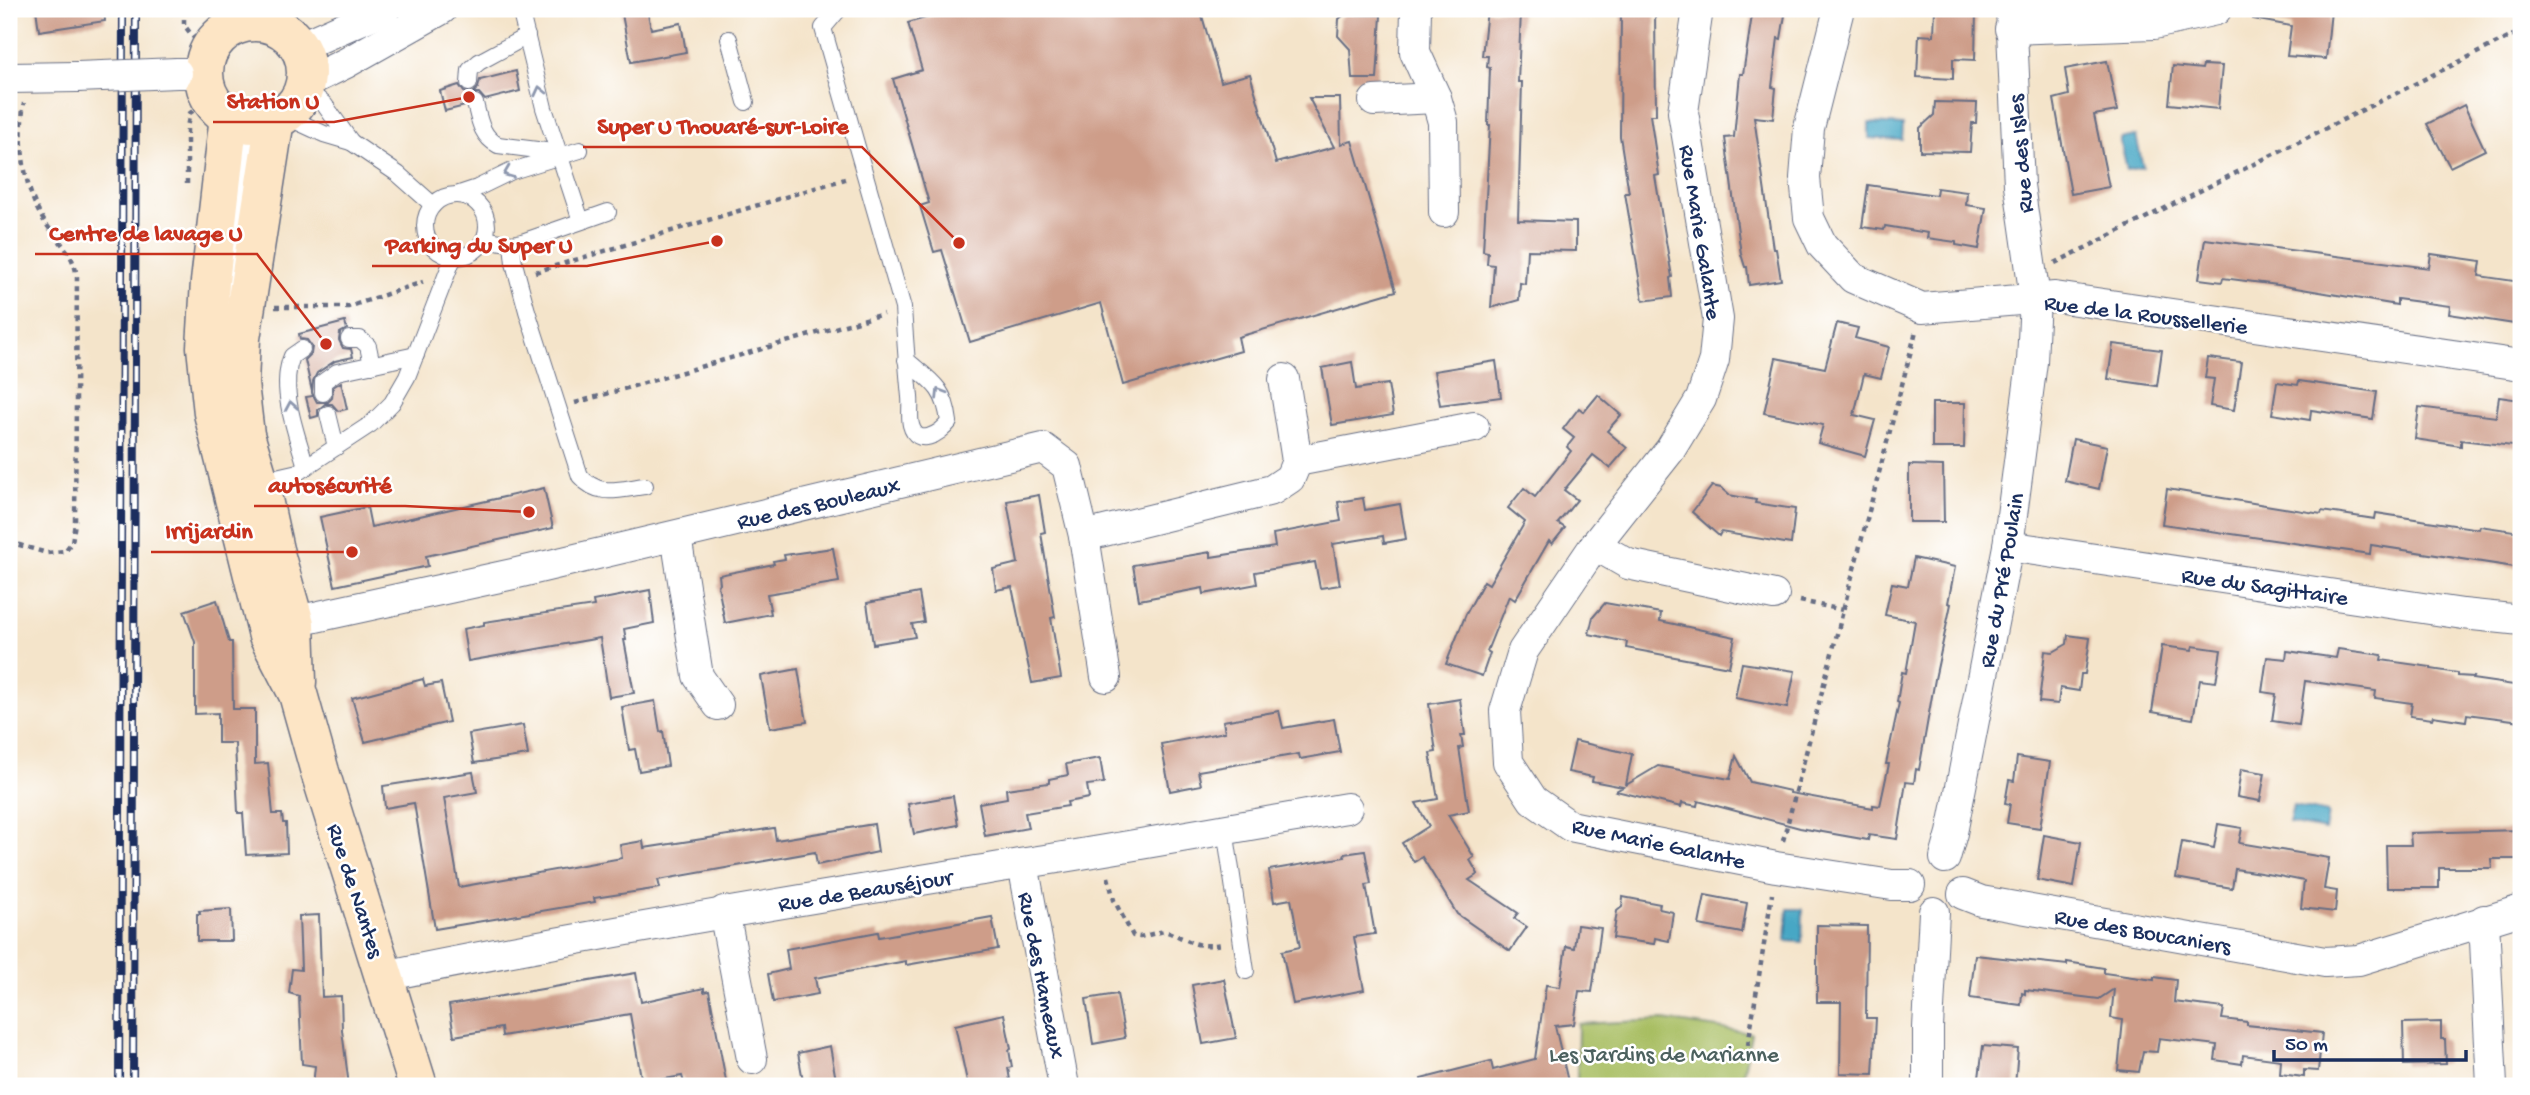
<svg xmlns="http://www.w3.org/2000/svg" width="2530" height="1095" font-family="'Gochi Hand',sans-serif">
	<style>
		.green { fill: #a8be62; stroke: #627660; stroke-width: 2 }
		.water { fill: #46a7c5; stroke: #306b92; stroke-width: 2 }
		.building { fill: #ce9d89 }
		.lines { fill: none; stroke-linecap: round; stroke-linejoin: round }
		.lane-casing { stroke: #676e84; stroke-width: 18 }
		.street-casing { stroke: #676e84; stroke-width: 32 }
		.secondary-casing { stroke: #676e84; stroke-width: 41 }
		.path { stroke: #676e84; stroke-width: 4.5; stroke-dasharray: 5 5; stroke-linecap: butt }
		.lane { stroke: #fff; stroke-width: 16 }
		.street { stroke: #fff; stroke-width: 30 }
		.secondary { stroke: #fde5c5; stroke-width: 38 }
		.rail-casing { stroke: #1b2f5e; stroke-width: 8 }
		.rail { stroke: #fff; stroke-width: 5; stroke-dasharray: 16; stroke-linecap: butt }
		.street-bridge-casing { stroke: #676e84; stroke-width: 32; stroke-linecap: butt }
		.street-bridge { stroke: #fff; stroke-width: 30 }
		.oneway { stroke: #8d97ae }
		.labels { text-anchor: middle; stroke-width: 5; stroke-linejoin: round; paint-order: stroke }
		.street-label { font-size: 23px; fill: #1b2f5e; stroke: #fff }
		.park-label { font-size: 23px; fill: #4c615f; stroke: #fff }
		.leader { fill: none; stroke: #c8321e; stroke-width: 2.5 }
		.callout-dot { fill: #c8321e; stroke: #fff; stroke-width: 2.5 }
		.callout-label { font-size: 24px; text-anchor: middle; font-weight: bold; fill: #c8321e; stroke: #fff; stroke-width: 5; stroke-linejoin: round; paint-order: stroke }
	</style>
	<rect width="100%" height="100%" fill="#fff"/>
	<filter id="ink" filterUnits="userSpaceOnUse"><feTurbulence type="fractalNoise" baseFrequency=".0143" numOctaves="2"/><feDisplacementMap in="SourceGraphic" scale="14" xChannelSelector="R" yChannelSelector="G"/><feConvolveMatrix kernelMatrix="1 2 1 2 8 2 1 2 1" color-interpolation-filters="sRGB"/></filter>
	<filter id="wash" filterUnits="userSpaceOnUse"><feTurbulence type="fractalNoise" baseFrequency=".00686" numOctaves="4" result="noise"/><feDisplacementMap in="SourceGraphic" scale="28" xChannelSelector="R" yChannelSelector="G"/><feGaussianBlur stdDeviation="1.57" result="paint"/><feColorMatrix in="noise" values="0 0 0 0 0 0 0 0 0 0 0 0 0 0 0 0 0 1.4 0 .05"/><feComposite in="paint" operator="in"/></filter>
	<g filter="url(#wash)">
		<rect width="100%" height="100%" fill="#f4e4ca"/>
		<polygon class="green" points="1664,1020 1751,1033 1741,1086 1577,1086 1578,1024"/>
		<g class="water">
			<polygon points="1869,123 1903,125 1902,140 1869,138"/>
			<polygon points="2136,136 2143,167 2127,170 2120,139"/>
			<polygon points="2293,806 2328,813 2325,830 2289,823"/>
			<polygon points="1788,909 1803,909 1802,942 1786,941"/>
		</g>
		<g id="blocks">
			<g class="building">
				<polygon points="36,9 104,9 105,21 39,31"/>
				<polygon points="621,9 647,9 651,29 681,23 686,52 631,62"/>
				<polygon points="956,9 1200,9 1221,82 1250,74 1276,163 1334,147 1309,98 1340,98 1341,144 1352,141 1396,291 1238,337 1241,351 1123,385 1101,303 970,342 942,250 934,252 920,206 929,203 893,79 922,70 908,23"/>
				<polygon points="1621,9 1655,9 1656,115 1650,115 1659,175 1655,176 1672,277 1670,278 1672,297 1643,301 1625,193 1629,193 1620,136"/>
				<polygon points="1753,9 1786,9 1781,39 1778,38 1772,87 1776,88 1773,119 1754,117 1773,249 1776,249 1781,280 1749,285 1747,267 1745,267 1741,254 1725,138 1734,137 1740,74 1743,74"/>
				<polygon points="1935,9 1976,9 1975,60 1953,59 1953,79 1917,77 1919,35 1934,36"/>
				<polygon points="2254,9 2331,11 2326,59 2287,56 2291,26 2253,19"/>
				<polygon points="1487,10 1521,11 1518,82 1522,82 1518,220 1576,222 1576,251 1527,250 1525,284 1520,283 1519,300 1491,308 1494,265 1487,264 1488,252 1483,251 1490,125 1488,125 1490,68 1487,67 1488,56 1482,56"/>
				<polygon points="1345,14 1381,15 1377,79 1352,79 1350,49 1338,36 1339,19"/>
				<polygon points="2107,61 2117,111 2094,115 2109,187 2071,194 2054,99 2069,95 2065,69"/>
				<polygon points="2203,65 2222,66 2218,109 2169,104 2173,66 2202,69"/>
				<polygon points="516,71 520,91 485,100 479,93 472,93 465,99 465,106 445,111 440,91 459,85 464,92 473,93 478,88 480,80"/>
				<polygon points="1935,102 1977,103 1976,123 1972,123 1970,152 1920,151 1920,128 1934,115"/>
				<polygon points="2464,105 2485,150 2450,167 2427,124"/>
				<polygon points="1868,185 1936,195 1937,188 1967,192 1966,205 1986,208 1979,249 1956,245 1956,242 1927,238 1928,233 1885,226 1884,230 1862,227"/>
				<polygon points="2205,239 2429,268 2431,254 2481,261 2479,276 2521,282 2521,325 2449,314 2450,306 2397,299 2397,305 2278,285 2223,278 2222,282 2199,279"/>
				<polygon points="345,322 347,329 340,333 339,340 343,348 351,349 353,357 335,361 317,373 313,381 312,393 317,402 328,402 332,398 333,387 341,382 347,409 338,411 332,404 325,404 318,410 318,416 311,418 306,397 313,396 305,360 311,354 312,347 307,340 300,339 299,334"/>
				<polygon points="1837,323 1858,328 1855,338 1889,347 1881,378 1864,374 1854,415 1875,420 1865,456 1818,443 1823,425 1764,413 1776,358 1825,368"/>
				<polygon points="2113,344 2162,350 2157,386 2108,379"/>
				<polygon points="2208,358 2241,362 2234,410 2210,406 2214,379 2205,378"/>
				<polygon points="1496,361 1501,397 1440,405 1434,371"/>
				<polygon points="1352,362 1356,389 1388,384 1393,415 1332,425 1322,368"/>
				<polygon points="2299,381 2377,392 2373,419 2311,410 2310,420 2272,414 2277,382 2298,385"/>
				<polygon points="1598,395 1621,415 1607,431 1627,448 1610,468 1593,455 1564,490 1577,500 1558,523 1565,528 1552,544 1549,541 1515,600 1509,596 1487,651 1490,653 1482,676 1446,664 1466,614 1484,581 1489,584 1525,522 1508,508 1524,488 1535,497 1571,451 1567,447 1574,438 1563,429 1579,408 1584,412"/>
				<polygon points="2499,397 2521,400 2521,447 2461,440 2461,446 2415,439 2419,407 2496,417"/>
				<polygon points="1932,403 1965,403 1964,448 1932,448"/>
				<polygon points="2073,439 2107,446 2099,489 2065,481"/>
				<polygon points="1909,465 1943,466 1944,522 1909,522"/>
				<polygon points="1712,486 1721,488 1729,495 1756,500 1755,503 1795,509 1791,544 1721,532 1719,536 1692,512"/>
				<polygon points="544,488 553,528 426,556 428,566 335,586 320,517 367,507 371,527"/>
				<polygon points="2167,489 2321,514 2322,511 2375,519 2376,513 2479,529 2480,526 2521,532 2521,568 2371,545 2370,554 2162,524"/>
				<polygon points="1039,495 1045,532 1041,533 1055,617 1051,618 1061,678 1032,683 1012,587 996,590 993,569 1018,563 1007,501"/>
				<polygon points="1363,498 1365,510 1400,504 1406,539 1384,543 1383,536 1333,544 1340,585 1320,588 1315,562 1255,572 1257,584 1204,594 1203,588 1139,600 1133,565 1211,552 1211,557 1275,547 1273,534 1341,521 1338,502"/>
				<polygon points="833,548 839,582 767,594 771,614 725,623 718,585 720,584 719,575 774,564 773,561 785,559 784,555"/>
				<polygon points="1914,558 1955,567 1948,603 1951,604 1935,679 1919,770 1916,769 1914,783 1906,782 1897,839 1869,835 1868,840 1800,828 1698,801 1697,806 1682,803 1681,807 1616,791 1623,787 1592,781 1593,777 1568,772 1575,741 1632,754 1626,785 1658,766 1730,779 1736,756 1750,782 1790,791 1790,793 1873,808 1873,805 1880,806 1889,764 1886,764 1899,703 1897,702 1902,672 1906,673 1915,621 1885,615 1892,583 1908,586"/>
				<polygon points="650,590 654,623 624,629 626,640 624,640 634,693 609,697 600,638 468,661 463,629 484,625 484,622 594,606 593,601"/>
				<polygon points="919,593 924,622 912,624 915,637 873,644 867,603"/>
				<polygon points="217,600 229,642 232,642 233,709 255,709 255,764 268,763 273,814 282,814 283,823 286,823 287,853 246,855 243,813 238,813 235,743 218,743 218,713 195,714 195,642 184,611"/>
				<polygon points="1605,603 1661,613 1660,621 1735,637 1729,667 1626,648 1627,642 1589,634 1593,617"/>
				<polygon points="2068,635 2090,638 2085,674 2081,674 2079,691 2060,688 2058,704 2039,702 2045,651 2053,652 2067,644"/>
				<polygon points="2162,646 2192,650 2193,646 2221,650 2216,682 2200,680 2193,719 2152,712"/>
				<polygon points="2338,649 2382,655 2381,660 2431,667 2431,669 2458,673 2458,676 2473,677 2472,679 2521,686 2521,721 2467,714 2466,721 2433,716 2432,719 2410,716 2412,703 2375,698 2376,691 2305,681 2299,725 2272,721 2276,694 2262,692 2267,657 2286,659 2287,651 2336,658"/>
				<polygon points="1742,663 1795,671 1787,708 1735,698"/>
				<polygon points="798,669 807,722 770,728 761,676"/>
				<polygon points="423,679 425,686 441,683 449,722 365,742 352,698"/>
				<polygon points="1460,699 1465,735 1461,735 1463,747 1459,748 1469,811 1448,815 1474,857 1470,860 1478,874 1469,880 1518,913 1514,918 1527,927 1510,951 1457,914 1422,857 1414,862 1402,843 1429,826 1416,803 1438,799 1430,753 1436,752 1429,704"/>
				<polygon points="655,701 660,732 663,731 668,766 639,771 635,749 629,750 622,707"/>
				<polygon points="1279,711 1283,728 1334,719 1340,752 1300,759 1299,754 1198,771 1201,785 1170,791 1161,744 1225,732 1223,721"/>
				<polygon points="523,725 528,755 474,763 469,734"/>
				<polygon points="2017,757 2050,762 2040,828 2007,823 2010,804 2005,803 2009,780 2014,781"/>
				<polygon points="1100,758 1104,783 1087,785 1089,798 1067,802 1068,806 1025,813 1028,828 985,836 979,803 1007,798 1006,789 1049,783 1049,779 1068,775 1066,764"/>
				<polygon points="2241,769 2265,773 2260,801 2237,797"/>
				<polygon points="473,772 477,792 444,798 459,887 622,858 620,845 643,841 644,848 774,828 776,840 874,824 878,852 817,865 815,852 658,880 660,888 594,898 595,902 435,929 414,803 385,808 383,786"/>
				<polygon points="953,796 958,825 914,834 908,804"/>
				<polygon points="2218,824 2242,828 2239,843 2329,858 2324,889 2337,891 2335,912 2301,908 2304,881 2279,876 2235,869 2232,888 2176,878 2182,842 2214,848"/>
				<polygon points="2521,830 2521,859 2491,859 2492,868 2439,868 2439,888 2387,888 2386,845 2411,845 2410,833"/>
				<polygon points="2044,835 2081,842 2074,887 2037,880"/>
				<polygon points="1365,851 1371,884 1366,885 1375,934 1354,937 1364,990 1293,1004 1282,951 1300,947 1291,899 1274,902 1269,870 1345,857 1344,854"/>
				<polygon points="1705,895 1747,903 1742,933 1699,925"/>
				<polygon points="1623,897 1660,904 1659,909 1673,912 1669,941 1655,938 1654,944 1613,938 1617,911 1622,907"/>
				<polygon points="231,909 232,941 197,941 197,914 200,914 199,911"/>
				<polygon points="319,915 322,997 341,996 342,1030 349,1086 313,1086 315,1066 302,1064 299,996 289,993 292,969 301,970 299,916"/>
				<polygon points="992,917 998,949 906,965 906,961 815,978 818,994 773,1002 768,974 789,969 786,949 878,932 879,937"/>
				<polygon points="1577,925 1601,928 1592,992 1579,991 1574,1024 1555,1026 1569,1086 1422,1086 1421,1079 1491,1061 1493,1070 1535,1059 1546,985 1560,987 1566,946 1574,948"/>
				<polygon points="1817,925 1867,926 1866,1018 1876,1018 1873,1074 1840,1073 1841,1002 1817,1002"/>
				<polygon points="1975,955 2067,965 2067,962 2104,968 2104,973 2154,980 2154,977 2176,980 2174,1002 2224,1008 2222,1019 2247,1022 2247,1025 2322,1033 2318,1071 2304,1070 2304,1077 2280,1074 2281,1060 2243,1055 2242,1064 2215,1060 2217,1045 2159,1038 2157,1052 2143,1051 2139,1072 2118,1070 2123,1020 2111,1018 2114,989 2099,999 2025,990 2025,994 2022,993 2021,1005 1970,998"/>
				<polygon points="636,973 641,1002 704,988 704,992 709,991 727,1086 685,1086 682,1076 642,1083 630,1014 502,1036 501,1028 454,1036 449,1005"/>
				<polygon points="1224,979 1236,1038 1203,1044 1192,985"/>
				<polygon points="1117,994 1125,1038 1093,1044 1086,999"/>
				<polygon points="1004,1014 1011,1049 1009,1050 1012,1067 1008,1068 1010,1080 968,1086 955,1025"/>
				<polygon points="2441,1022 2441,1039 2445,1039 2446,1064 2404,1065 2403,1023"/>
				<polygon points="830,1046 837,1086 804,1086 798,1053"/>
				<polygon points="1983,1046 2018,1049 2015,1086 1978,1086"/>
			</g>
		</g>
	</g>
	<g filter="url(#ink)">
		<use href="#blocks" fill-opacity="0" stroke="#676e84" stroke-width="2"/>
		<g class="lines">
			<defs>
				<g id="lane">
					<polyline points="520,9 544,108 581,221"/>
					<path d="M839 9 823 28 903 308C905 338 907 367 910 397 911 406 909 417 911 425 917 448 940 434 949 422 945 387 931 381 906 360"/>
					<polyline points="729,39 746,102"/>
					<polyline points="469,83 470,70 479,62 527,36"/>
					<polyline points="304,87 324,104 351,142"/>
					<path d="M475 103C479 119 481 136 498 145L545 151 558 157"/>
					<polyline points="283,115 324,134 351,142 398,174 433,205"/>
					<polyline points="459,194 477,188 512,171 580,150"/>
					<circle cx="456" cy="226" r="31"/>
					<polyline points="485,239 512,244 522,242 608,212"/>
					<path d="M512 244 514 263 527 311 580 476C599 498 619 489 645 486"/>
					<polyline points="227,308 251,123"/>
					<polyline points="349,339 360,339 368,346 372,365"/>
					<path d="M302 349 292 356C278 389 297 434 306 467"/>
					<polyline points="323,393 323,382 337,372 416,355"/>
					<polyline points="328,414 336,447"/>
					<polyline points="259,481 298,472 371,424 392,403 407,377 453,258"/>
					<polyline points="1225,829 1246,971"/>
				</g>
				<g id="street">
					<polyline points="1416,9 1415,52 1436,98 1443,122 1444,212"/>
					<polyline points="1698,9 1683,112 1718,319 1714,360 1701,399 1670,450 1595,545 1523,651 1505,711 1508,762 1533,800 1570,826 1776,867 1892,885 1910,885"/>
					<polyline points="1839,9 1809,128 1805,178 1809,218 1822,245 1853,278 1922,308 2055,297 2521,365"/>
					<polyline points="2010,29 2154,24 2216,10"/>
					<polyline points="299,47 385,9"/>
					<polyline points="177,73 204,73"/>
					<polyline points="9,78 77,77"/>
					<polyline points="305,83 346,63 442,9"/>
					<polyline points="1374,101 1436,98"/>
					<polyline points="1297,461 1474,427"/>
					<polyline points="676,536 698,676 718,705"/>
					<polyline points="1084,536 1106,677"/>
					<polyline points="1595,545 1628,564 1774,595"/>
					<polyline points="2008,546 2463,614 2521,620"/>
					<polyline points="277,632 306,619 513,574 1043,448 1067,466 1084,536 1272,490 1290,478 1297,461 1284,379"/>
					<polyline points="1945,858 1952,833 2008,546 2032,362 2035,298 2019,185 2011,9"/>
					<polyline points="1023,864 1064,1086"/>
					<polyline points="1963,894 1981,901 2325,962 2359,960 2521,910"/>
					<polyline points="724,911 752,1059"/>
					<polyline points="2484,920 2492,1086"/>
					<path d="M384 976C595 933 807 899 1019 864 1128 847 1237 827 1347 808"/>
					<polyline points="1928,1086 1928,1028 1934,912"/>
				</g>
				<g id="secondary">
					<circle cx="255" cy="73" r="51"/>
					<polyline points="229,116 210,282 206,347 213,413 268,636 298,694 320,772 418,1086"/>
					<polyline points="275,119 241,338 239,384 245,435 259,481 274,550 295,624 297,682"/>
				</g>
			</defs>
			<use href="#lane" class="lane-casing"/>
			<use href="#street" class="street-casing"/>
			<use href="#secondary" class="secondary-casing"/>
			<g class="path">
				<polyline points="184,9 184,25 201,47"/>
				<polyline points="187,184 187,127 190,113 199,107"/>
				<polyline points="2055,263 2521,31"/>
				<polyline points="535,272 845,179"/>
				<polyline points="275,307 348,307 423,282"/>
				<polyline points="575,403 883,314"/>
				<path d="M9 542 47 553 65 551 72 542 75 523 77 277C73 249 55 240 41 216 23 185 18 139 24 103"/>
				<polyline points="1800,601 1843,610"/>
				<polyline points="1783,841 1916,331"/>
				<path d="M1108 877 1114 900 1133 936 1140 937 1164 931C1190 939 1193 949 1223 944"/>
				<polyline points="1748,1045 1772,894"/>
			</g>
			<use href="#lane" class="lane"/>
			<use href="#street" class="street"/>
			<use href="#secondary" class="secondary"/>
			<defs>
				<g id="rail">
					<polyline points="119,1086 123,9"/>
					<polyline points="133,1086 136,9"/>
				</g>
			</defs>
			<use href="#rail" class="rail-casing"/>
			<use href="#rail" class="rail"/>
			<defs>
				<polyline id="street-bridge" points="77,77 177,73"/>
			</defs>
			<use href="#street-bridge" class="street-bridge-casing"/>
			<use href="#street-bridge" class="street-bridge"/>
		</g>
		<defs><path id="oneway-chevron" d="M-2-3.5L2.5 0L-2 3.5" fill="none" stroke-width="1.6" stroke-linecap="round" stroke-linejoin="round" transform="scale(1.75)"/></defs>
		<g class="oneway">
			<use href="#oneway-chevron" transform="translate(540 91) rotate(-103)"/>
			<use href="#oneway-chevron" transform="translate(508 173) rotate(158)"/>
			<use href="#oneway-chevron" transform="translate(940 393) rotate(-122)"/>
			<use href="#oneway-chevron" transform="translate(291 406) rotate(-100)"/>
		</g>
	</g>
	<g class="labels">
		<g class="street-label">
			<text transform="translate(2019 154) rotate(-95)" y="8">Rue des Isles</text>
			<text transform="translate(1702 232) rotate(81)" y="8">Rue Marie Galante</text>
			<text transform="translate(2146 313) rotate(7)" y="8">Rue de la Roussellerie</text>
			<text transform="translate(818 502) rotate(-13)" y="8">Rue des Bouleaux</text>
			<text transform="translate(2000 580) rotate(-80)" y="8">Rue du Pré Poulain</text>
			<text transform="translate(2265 585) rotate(8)" y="8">Rue du Sagittaire</text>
			<text transform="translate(1659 842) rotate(12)" y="8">Rue Marie Galante</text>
			<text transform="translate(865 889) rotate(-9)" y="8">Rue de Beauséjour</text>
			<text transform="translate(357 890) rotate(72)" y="8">Rue de Nantes</text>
			<text transform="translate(2143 930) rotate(10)" y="8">Rue des Boucaniers</text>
			<text transform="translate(1043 975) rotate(79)" y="8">Rue des Hameaux</text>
		</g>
		<g class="park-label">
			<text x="1664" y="1061">Les Jardins de Marianne</text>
		</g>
	</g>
	<path class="leader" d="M469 97L334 122H213M959 243L862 147H583M326 344L257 254H35M717 241L587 266H372M529 512L405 506H254M352 552L267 552H151"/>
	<g class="callout-dot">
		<circle cx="469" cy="97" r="7"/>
		<circle cx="959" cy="243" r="7"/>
		<circle cx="326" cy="344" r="7"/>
		<circle cx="717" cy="241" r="7"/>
		<circle cx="529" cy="512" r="7"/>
		<circle cx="352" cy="552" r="7"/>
	</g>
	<g class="callout-label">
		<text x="273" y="108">Station U</text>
		<text x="723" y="133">Super U Thouaré-sur-Loire</text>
		<text x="146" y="240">Centre de lavage U</text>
		<text x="479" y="252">Parking du Super U</text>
		<text x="330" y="492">autosécurité</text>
		<text x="209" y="538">Irrijardin</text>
	</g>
	<rect width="2530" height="1095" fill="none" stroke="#fff" stroke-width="35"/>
	<path d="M2274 1050v10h192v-10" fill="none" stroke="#1b2f5e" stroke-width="3.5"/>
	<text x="2285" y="1050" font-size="21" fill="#1b2f5e" stroke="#ffffff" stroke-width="5" paint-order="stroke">50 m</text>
</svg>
